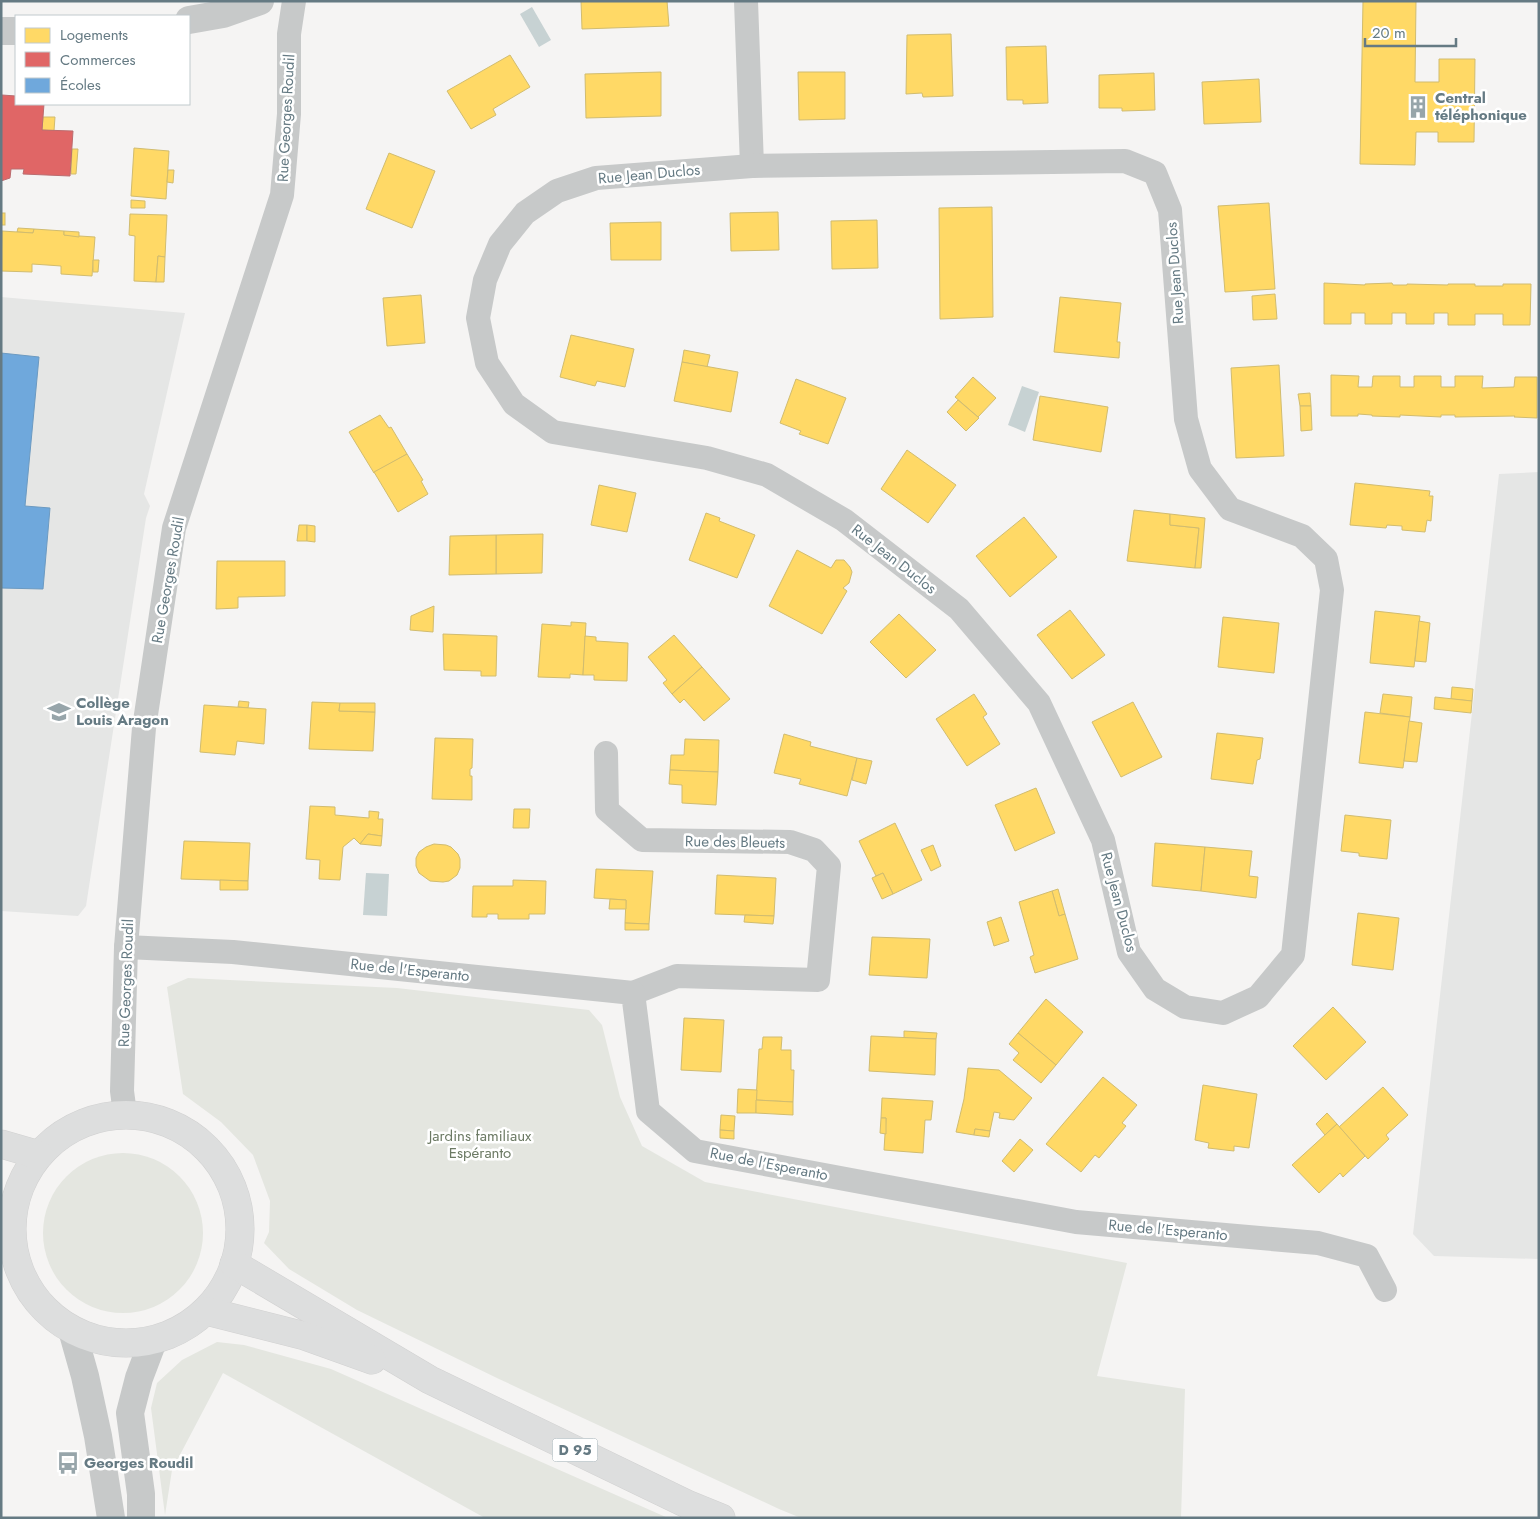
<svg xmlns="http://www.w3.org/2000/svg" width="1540" height="1519" font-family="Jost,sans-serif">
	<style>
		.built { fill: #e5e6e5 }
		.green { fill: #e4e6e0 }
		.water { fill: #c7d2d3 }
		.homes { fill: #ffd966; stroke: #d1bc6f }
		.shops { fill: #e06666; stroke: #bb6c6f }
		.schools { fill: #6fa8dc; stroke: #6c9ac1 }
		.lines { fill: none; stroke-linecap: round; stroke-linejoin: round }
		.primary-casing { stroke: #d1d1d1; stroke-width: 29 }
		.minor { stroke: #c7c9c9; stroke-width: 24 }
		.tertiary { stroke: #c7c9c9; stroke-width: 28 }
		.primary { stroke: #dddede; stroke-width: 28 }
		.labels { text-anchor: middle; stroke-width: 5; stroke-linejoin: round; paint-order: stroke }
		.shield { fill: #fff; stroke: #93a2a8; stroke-width: 1 }
		.shield-label { font-size: 14px; font-weight: bold; fill: #657a83 }
		.poi-label { font-size: 15px; font-weight: bold; fill: #657a83; stroke: #fff; text-anchor: start }
		.street-label { font-size: 15px; fill: #657a83; stroke: #fff }
		.park-label { font-size: 15px; fill: #6c7a64; stroke: #fff }
	</style>
	<rect width="100%" height="100%" fill="#f5f4f3"/>
	<g class="built">
		<polygon points="1,297 185,313 144,494 150,506 146,518 86,906 78,916 1,911"/>
		<polygon points="1539,472 1539,1259 1434,1256 1413,1234 1499,474"/>
	</g>
	<g class="green">
		<polygon points="188,978 397,988 589,1010 602,1025 620,1097 642,1146 705,1182 1127,1263 1097,1376 1185,1389 1181,1518 801,1518 779,1509 499,1379 357,1310 289,1269 264,1243 269,1232 270,1201 253,1155 221,1122 183,1094 167,987"/>
		<circle cx="123" cy="1233" r="80"/>
		<polygon points="217,1342 244,1345 331,1369 668,1518 485,1518 223,1373 172,1470 165,1515 151,1408 157,1383 182,1360"/>
	</g>
	<g class="water">
		<polygon points="532,7 551,40 539,47 520,14"/>
		<polygon points="1022,386 1039,392 1025,432 1008,425"/>
		<polygon points="366,873 389,874 387,916 363,915"/>
	</g>
	<g class="homes">
		<polygon points="581,1 667,1 669,26 582,29"/>
		<polygon points="1363,1 1416,1 1415,82 1439,82 1439,59 1475,59 1474,142 1438,142 1438,132 1416,132 1415,165 1360,164"/>
		<polygon points="951,34 953,96 923,97 922,93 906,94 907,35"/>
		<polygon points="1046,46 1048,103 1023,104 1023,100 1007,100 1006,47"/>
		<polygon points="510,55 530,87 493,109 496,115 471,129 447,91"/>
		<polygon points="661,72 661,116 586,118 585,74"/>
		<polygon points="798,72 845,72 845,119 799,120"/>
		<polygon points="1154,73 1155,110 1122,111 1122,108 1099,108 1099,75"/>
		<polygon points="1259,79 1261,122 1204,124 1202,82"/>
		<polygon points="43,117 55,117 54,131 42,130"/>
		<polygon points="134,148 169,151 166,199 131,196"/>
		<polygon points="72,149 78,149 76,174 71,174"/>
		<polygon points="389,153 435,171 412,228 366,209"/>
		<polygon points="168,170 174,170 173,183 167,182"/>
		<polygon points="131,200 145,201 145,208 131,208"/>
		<polygon points="1269,203 1275,289 1225,292 1218,206"/>
		<polygon points="992,207 993,317 940,319 939,208"/>
		<polygon points="778,212 779,250 731,251 730,213"/>
		<rect x="1" y="213" width="4" height="12"/>
		<polygon points="130,214 167,215 165,257 158,256 156,282 134,281 135,236 129,235"/>
		<polygon points="877,220 878,268 832,269 831,221"/>
		<polygon points="661,222 661,260 611,260 610,223"/>
		<polygon points="18,228 34,229 33,233 17,232"/>
		<polygon points="34,229 64,231 64,235 95,237 92,276 61,274 61,266 47,265 32,264 32,272 1,271 2,231 33,233"/>
		<polygon points="64,231 79,232 79,237 64,235"/>
		<polygon points="158,256 165,257 164,282 156,282"/>
		<polygon points="93,260 99,260 98,272 93,272"/>
		<polygon points="1324,283 1365,285 1365,284 1392,283 1393,285 1407,285 1407,284 1448,285 1448,284 1475,284 1475,286 1503,286 1503,284 1531,284 1530,325 1503,325 1503,314 1475,314 1475,325 1448,325 1448,313 1434,313 1434,324 1406,324 1406,313 1392,313 1392,324 1365,324 1365,313 1351,313 1351,324 1324,324"/>
		<polygon points="1275,294 1277,319 1253,320 1252,296"/>
		<polygon points="421,295 425,343 387,346 383,298"/>
		<polygon points="1060,297 1121,303 1117,342 1120,342 1119,358 1054,352"/>
		<polygon points="571,335 634,349 625,387 597,381 595,386 560,377"/>
		<polygon points="684,350 710,355 707,367 682,362"/>
		<polygon points="682,362 738,372 731,412 674,401"/>
		<polygon points="1279,365 1284,456 1236,458 1231,368"/>
		<polygon points="1331,375 1359,376 1358,387 1372,387 1373,376 1400,376 1400,387 1414,387 1414,376 1441,376 1441,387 1455,387 1455,376 1483,376 1482,388 1514,387 1515,377 1537,377 1537,418 1514,417 1515,416 1455,417 1455,415 1441,415 1441,417 1400,415 1400,417 1372,416 1372,415 1358,414 1358,416 1331,416"/>
		<polygon points="973,377 996,398 978,417 955,397"/>
		<polygon points="796,379 846,398 828,444 799,434 801,431 780,423"/>
		<polygon points="1310,393 1311,406 1300,406 1298,394"/>
		<polygon points="1040,396 1108,407 1101,452 1033,440"/>
		<polygon points="958,400 979,418 966,431 947,412"/>
		<polygon points="1300,406 1311,406 1312,430 1301,431"/>
		<polygon points="380,415 389,428 391,427 407,454 374,473 349,432"/>
		<polygon points="907,450 956,485 928,523 881,489"/>
		<polygon points="407,454 423,480 421,481 428,494 398,512 374,472"/>
		<polygon points="1355,483 1430,491 1429,496 1433,496 1431,521 1427,520 1425,532 1402,530 1402,526 1387,525 1386,528 1350,525"/>
		<polygon points="599,485 636,493 627,532 591,525"/>
		<polygon points="1134,510 1170,514 1170,525 1199,528 1195,568 1127,561"/>
		<polygon points="706,513 720,518 719,521 755,535 737,578 689,560"/>
		<polygon points="1170,514 1205,518 1201,568 1195,568 1199,528 1170,525"/>
		<polygon points="1024,517 1057,557 1010,597 976,556"/>
		<polygon points="299,525 307,525 307,541 297,541"/>
		<polygon points="307,525 315,526 315,542 307,541"/>
		<polygon points="543,534 542,573 496,574 496,535"/>
		<polygon points="496,535 496,574 449,575 450,536"/>
		<polygon points="797,550 831,568 836,560 844,560 850,567 852,572 849,583 843,588 847,591 822,634 769,606"/>
		<polygon points="217,561 285,561 285,596 238,597 238,608 216,609"/>
		<polygon points="434,606 433,632 410,630 411,616"/>
		<polygon points="1070,610 1105,655 1072,679 1037,635"/>
		<polygon points="1375,611 1420,616 1414,667 1370,663"/>
		<polygon points="899,614 936,650 906,678 870,642"/>
		<polygon points="1223,617 1279,623 1274,673 1218,667"/>
		<polygon points="1419,621 1430,623 1426,662 1415,661"/>
		<polygon points="571,622 586,623 583,675 570,674 570,678 538,677 542,624 571,626"/>
		<polygon points="443,634 497,636 496,676 481,676 481,671 444,670"/>
		<polygon points="674,635 702,667 672,694 663,683 667,680 648,657"/>
		<polygon points="585,636 596,637 596,641 628,643 627,681 594,680 594,675 583,675"/>
		<polygon points="702,667 730,699 704,721 684,699 680,703 672,694"/>
		<polygon points="1452,687 1473,689 1472,701 1451,699"/>
		<polygon points="974,694 987,714 983,717 1000,744 967,766 936,719"/>
		<polygon points="1383,694 1412,697 1410,717 1380,713"/>
		<polygon points="1435,697 1472,701 1471,713 1434,709"/>
		<polygon points="239,701 249,702 248,708 238,707"/>
		<polygon points="312,702 340,703 339,711 375,712 373,751 309,749"/>
		<polygon points="1133,702 1162,757 1121,777 1092,722"/>
		<polygon points="340,703 375,703 375,712 339,711"/>
		<polygon points="204,705 266,709 264,744 237,741 235,755 200,752"/>
		<polygon points="1365,712 1410,717 1403,768 1359,763"/>
		<polygon points="1409,721 1422,723 1417,762 1404,761"/>
		<polygon points="1217,733 1263,738 1260,759 1257,760 1253,784 1211,779"/>
		<polygon points="784,734 811,742 810,746 857,758 847,796 799,784 801,779 774,773"/>
		<polygon points="435,738 473,739 472,768 470,769 470,776 472,776 472,800 432,799"/>
		<polygon points="685,739 719,740 718,772 670,770 671,755 684,755"/>
		<polygon points="857,758 872,761 866,784 852,780"/>
		<polygon points="670,770 718,772 716,805 682,803 682,785 669,784"/>
		<polygon points="1036,788 1055,833 1015,851 995,805"/>
		<polygon points="310,806 335,807 335,815 369,818 369,811 379,812 378,819 383,819 382,836 368,834 360,844 354,838 343,847 340,880 319,879 320,860 306,859"/>
		<polygon points="514,809 530,809 529,828 513,828"/>
		<polygon points="1345,815 1391,820 1387,859 1359,856 1359,853 1341,851"/>
		<polygon points="895,823 922,880 893,894 883,873 876,876 859,841"/>
		<polygon points="368,834 382,836 381,846 360,844"/>
		<polygon points="184,841 250,843 248,881 181,879"/>
		<polygon points="1155,843 1205,847 1201,891 1152,886"/>
		<polygon points="434,844 446,845 451,847 458,854 460,859 460,868 457,875 449,881 443,882 430,881 419,873 416,866 416,858 419,852 426,847"/>
		<polygon points="933,845 941,866 931,871 921,850"/>
		<polygon points="1205,847 1252,851 1249,876 1258,877 1256,898 1201,891"/>
		<polygon points="596,869 653,871 649,924 625,923 626,900 594,898"/>
		<polygon points="883,873 893,894 882,899 872,878"/>
		<polygon points="717,875 776,878 774,916 715,914"/>
		<polygon points="220,880 248,881 248,890 220,890"/>
		<polygon points="513,880 546,881 545,914 529,914 529,919 498,919 498,914 487,914 487,917 472,917 473,886 513,886"/>
		<polygon points="1058,889 1065,914 1059,916 1052,891"/>
		<polygon points="1052,891 1059,916 1065,914 1078,959 1035,973 1030,957 1034,955 1019,902"/>
		<polygon points="610,899 626,900 626,909 609,909"/>
		<polygon points="1358,913 1399,918 1393,970 1352,965"/>
		<polygon points="745,915 774,916 773,924 744,922"/>
		<polygon points="1001,917 1009,941 994,946 987,922"/>
		<polygon points="625,923 649,924 649,930 625,930"/>
		<polygon points="872,937 930,939 927,978 869,975"/>
		<polygon points="1046,999 1083,1032 1056,1065 1018,1033"/>
		<polygon points="1333,1007 1366,1042 1326,1080 1293,1046"/>
		<polygon points="684,1018 724,1020 721,1072 681,1070"/>
		<polygon points="904,1031 937,1033 936,1039 904,1038"/>
		<polygon points="1018,1033 1056,1065 1041,1083 1013,1060 1019,1053 1009,1044"/>
		<polygon points="871,1036 936,1039 935,1075 869,1071"/>
		<polygon points="763,1037 782,1037 781,1050 791,1050 791,1070 794,1070 793,1102 756,1100 759,1049 762,1049"/>
		<polygon points="968,1068 999,1070 1032,1098 1014,1120 999,1118 1000,1113 994,1112 990,1131 975,1129 974,1135 956,1132 964,1099"/>
		<polygon points="1103,1077 1137,1105 1122,1123 1126,1126 1099,1158 1095,1155 1081,1172 1046,1144"/>
		<polygon points="1203,1085 1257,1094 1249,1148 1234,1146 1234,1151 1208,1148 1209,1143 1195,1140"/>
		<polygon points="1383,1087 1408,1115 1386,1135 1389,1139 1368,1159 1339,1127"/>
		<polygon points="738,1089 757,1090 756,1113 737,1113"/>
		<polygon points="882,1098 933,1101 931,1120 925,1120 923,1153 884,1150 886,1118 881,1118"/>
		<polygon points="756,1100 793,1102 793,1115 756,1113"/>
		<polygon points="1327,1113 1337,1124 1325,1135 1316,1124"/>
		<polygon points="721,1115 735,1116 734,1131 720,1130"/>
		<polygon points="881,1118 886,1118 886,1134 880,1133"/>
		<polygon points="1337,1124 1365,1156 1343,1177 1340,1173 1319,1193 1292,1165"/>
		<polygon points="975,1129 990,1131 989,1137 974,1135"/>
		<polygon points="720,1130 734,1131 734,1139 720,1138"/>
		<polygon points="1020,1139 1033,1150 1014,1172 1002,1161"/>
	</g>
	<polygon class="shops" points="2,95 16,96 16,104 44,104 42,130 73,131 70,176 23,174 24,169 11,169 10,178 1,181"/>
	<polygon class="schools" points="1,353 39,357 25,506 50,508 43,589 1,588"/>
	<g class="lines">
		<defs>
			<g id="primary">
				<circle cx="126" cy="1229" r="114"/>
				<polyline points="1,1144 39,1155"/>
				<polyline points="234,1264 430,1380 689,1505 721,1518"/>
				<polyline points="206,1311 305,1336 372,1360"/>
			</g>
		</defs>
		<use href="#primary" class="primary-casing"/>
		<g class="minor">
			<polyline points="746,1 752,166"/>
			<polygon points="1125,161 1155,173 1170,210 1186,419 1200,469 1230,509 1302,536 1326,559 1332,590 1293,955 1258,997 1223,1013 1185,1007 1155,989 1129,952 1103,840 1039,703 959,609 844,520 767,475 707,458 553,432 514,404 487,363 478,318 485,280 500,244 525,213 557,191 596,178 752,166"/>
			<polyline points="606,753 607,810 642,840 790,842 814,850 829,866 818,980 677,976 633,993"/>
			<polyline points="126,947 233,952 633,993 648,1111 695,1151 1076,1222 1318,1243 1367,1256 1385,1290"/>
			<polyline points="125,1114 122,1091 126,947 144,728 174,528 282,195 289,114 289,34 294,1"/>
		</g>
		<g class="tertiary">
			<polyline points="189,20 223,14 260,1"/>
			<polyline points="1,31 16,31"/>
			<polyline points="72,1330 85,1376 98,1436 111,1518"/>
			<polyline points="141,1518 141,1494 130,1413 139,1378 153,1341"/>
		</g>
		<use href="#primary" class="primary"/>
	</g>
	<defs>
		<symbol id="building-bare" viewBox="-9 -9 18 18"><path d="M-4-6H4V6H1V3H-1V6H-4ZM-2.5-4.3h1.7v1.8h-1.7ZM.8-4.3h1.7v1.8H.8ZM-2.5-1h1.7V.8h-1.7ZM.8-1h1.7V.8H.8Z" fill="#97a5aa" stroke="#fff" stroke-width="2.5" paint-order="stroke"/></symbol>
		<symbol id="school-bare" viewBox="-9 -9 18 18"><path d="M0-5L7-2L0 1L-7-2ZM-4 1L0 2.5L4 1V4Q0 6-4 4Z" fill="#97a5aa" stroke="#fff" stroke-width="2.5" paint-order="stroke"/></symbol>
		<symbol id="bus-bare" viewBox="-9 -9 18 18"><path d="M-5-6H5V4H4V6H2V4H-2V6H-4V4H-5ZM-3.5-4V0h7V-4ZM-3.5 1.2v1.5H-2V1.2ZM2 1.2v1.5H3.5V1.2Z" fill="#97a5aa" stroke="#fff" stroke-width="2.5" paint-order="stroke"/></symbol>
	</defs>
	<g fill-rule="evenodd">
		<use href="#building-bare" x="1402" y="91" width="32" height="32"/>
		<use href="#school-bare" x="43" y="696" width="32" height="32"/>
		<use href="#bus-bare" x="52" y="1447" width="32" height="32"/>
	</g>
	<g class="labels">
		<rect class="shield" x="552.5" y="1438.5" width="45" height="23" rx="4"/>
		<g class="shield-label">
			<text x="575" y="1455">D 95</text>
		</g>
		<g class="poi-label">
			<text x="1435" y="103">Central<tspan x="1435" dy="17">téléphonique</tspan></text>
			<text x="76" y="708">Collège<tspan x="76" dy="17">Louis Aragon</tspan></text>
			<text x="84" y="1468">Georges Roudil</text>
		</g>
		<g class="street-label">
			<text transform="translate(286 118) rotate(-87)" y="5">Rue Georges Roudil</text>
			<text transform="translate(649 174) rotate(-5)" y="5">Rue Jean Duclos</text>
			<text transform="translate(1175 273) rotate(-94)" y="5">Rue Jean Duclos</text>
			<text transform="translate(894 559) rotate(38)" y="5">Rue Jean Duclos</text>
			<text transform="translate(168 580) rotate(-80)" y="5">Rue Georges Roudil</text>
			<text transform="translate(735 842) rotate(1)" y="5">Rue des Bleuets</text>
			<text transform="translate(1119 902) rotate(75)" y="5">Rue Jean Duclos</text>
			<text transform="translate(410 970) rotate(6)" y="5">Rue de l'Esperanto</text>
			<text transform="translate(126 983) rotate(-88)" y="5">Rue Georges Roudil</text>
			<text transform="translate(769 1164) rotate(11)" y="5">Rue de l'Esperanto</text>
			<text transform="translate(1168 1230) rotate(5)" y="5">Rue de l'Esperanto</text>
		</g>
		<g class="park-label">
			<text x="480" y="1141">Jardins familiaux<tspan x="480" dy="17">Espéranto</tspan></text>
		</g>
	</g>
	<rect width="1540" height="1519" fill="none" stroke="#657a83" stroke-width="5"/>
	<rect x="15" y="15" width="175" height="90" fill="#ffffff" stroke="#c1cacd"/>
	<rect x="25" y="28" width="25" height="15" fill="#ffd966" stroke="#c1cacd"/>
	<text x="60" y="40" font-size="15" fill="#657a83">Logements</text>
	<rect x="25" y="52" width="25" height="15" fill="#e06666" stroke="#c1cacd"/>
	<text x="60" y="65" font-size="15" fill="#657a83">Commerces</text>
	<rect x="25" y="78" width="25" height="15" fill="#6fa8dc" stroke="#c1cacd"/>
	<text x="60" y="90" font-size="15" fill="#657a83">Écoles</text>
	<path d="M1365 38v8h91v-8" fill="none" stroke="#657a83" stroke-width="2.5"/>
	<text x="1372" y="38" font-size="15" fill="#657a83" stroke="#ffffff" stroke-width="4" paint-order="stroke">20 m</text>
</svg>
